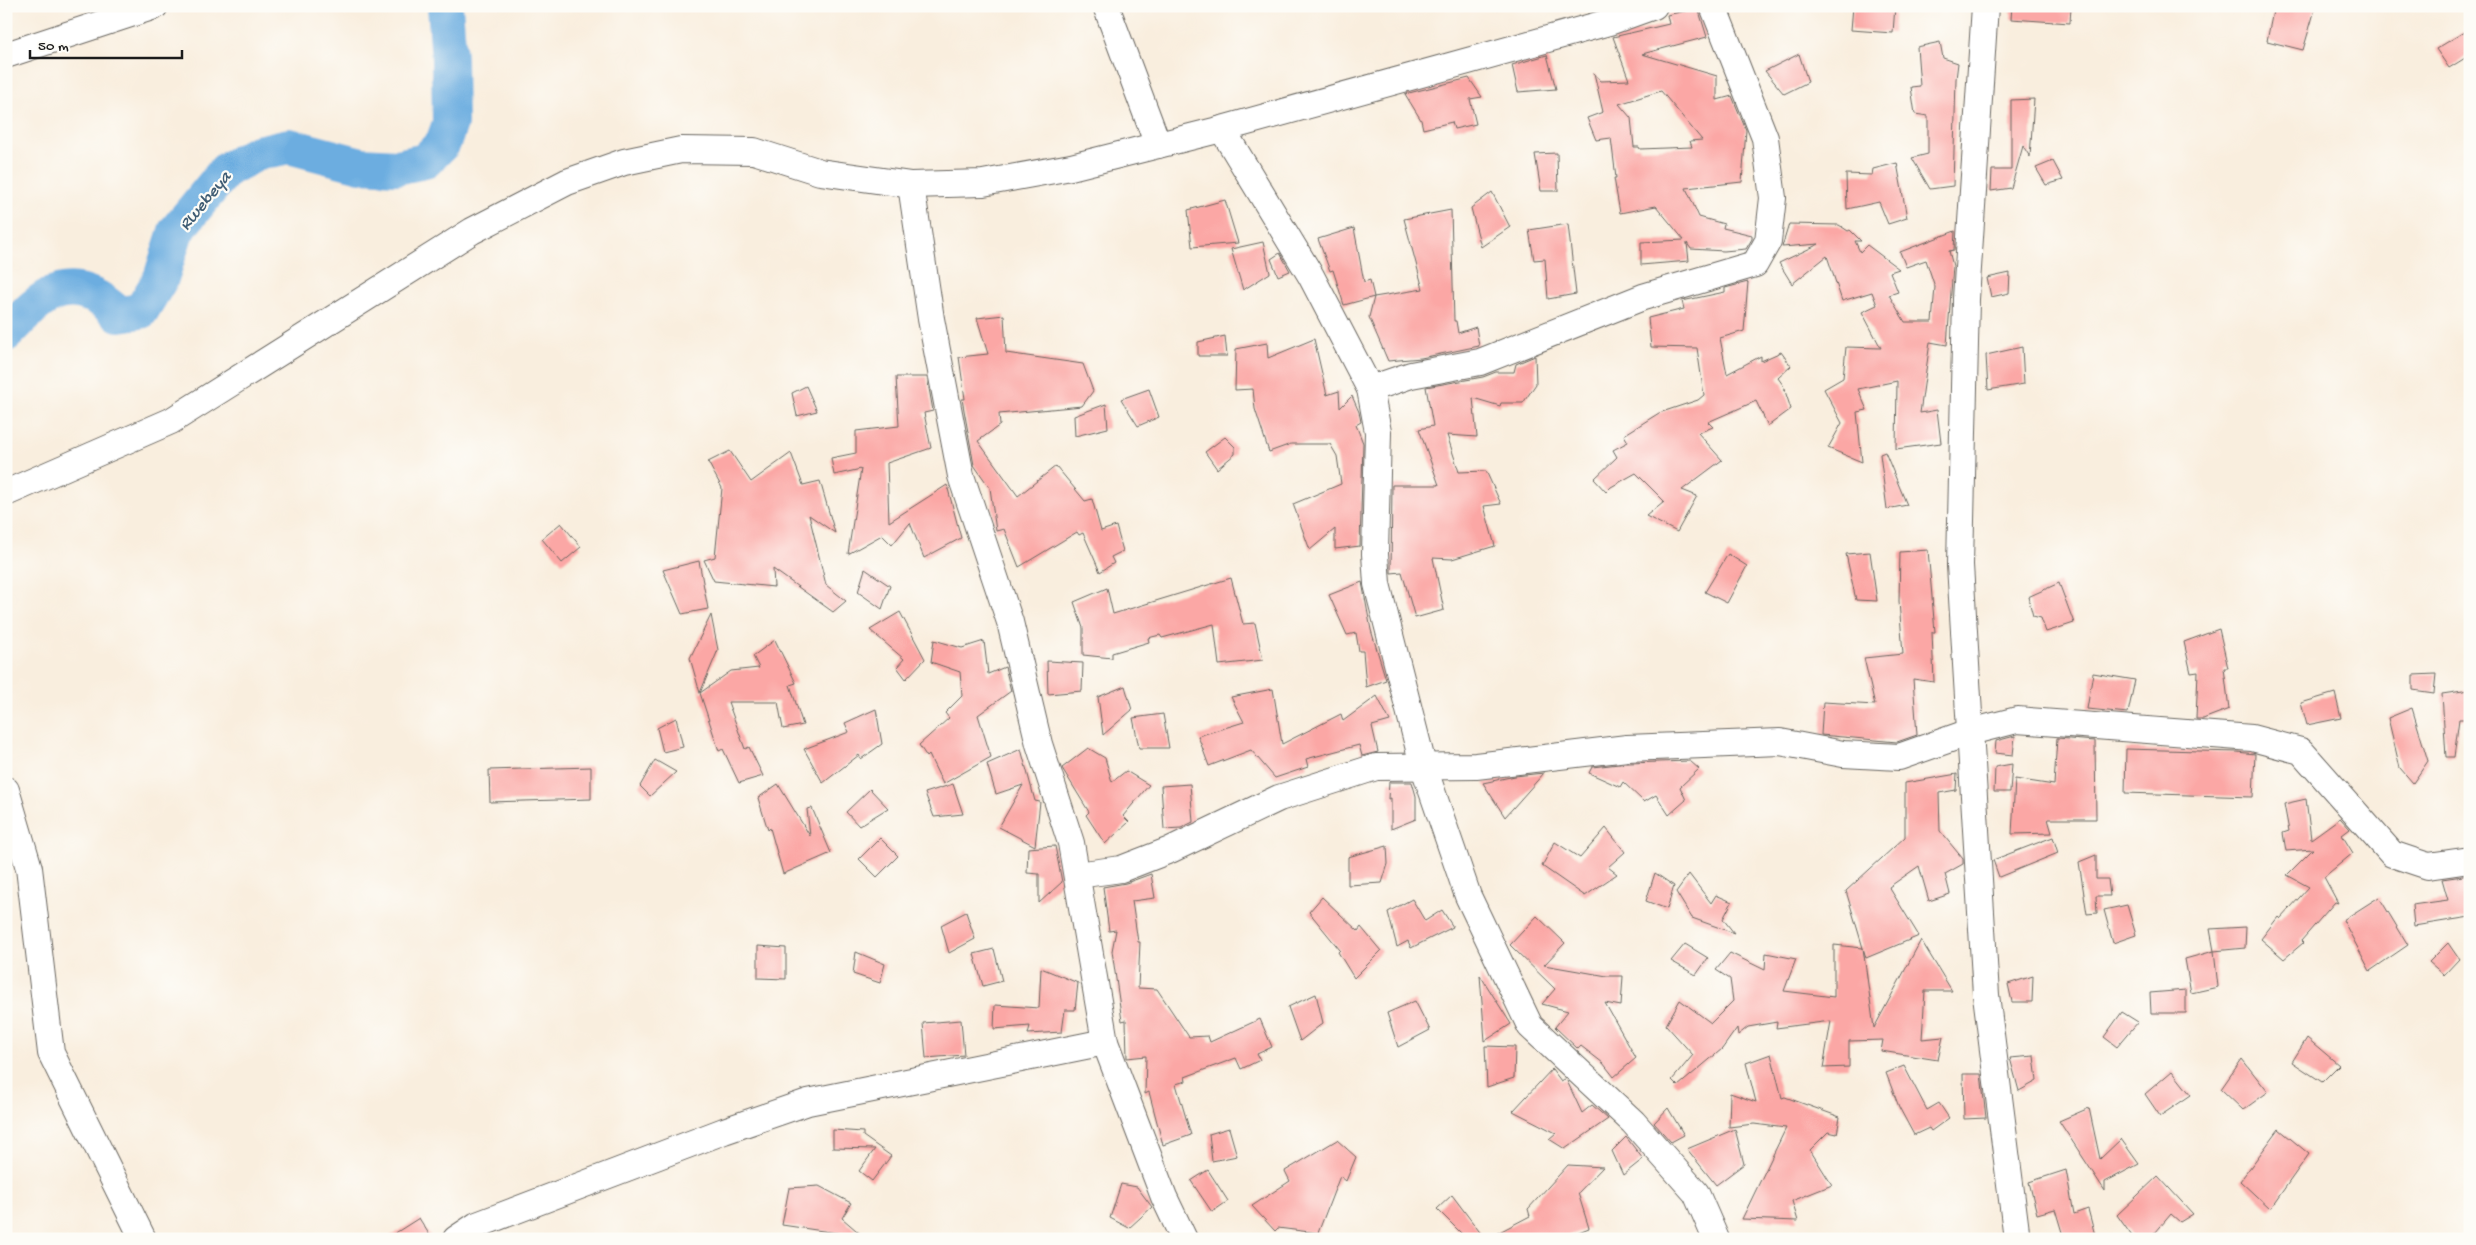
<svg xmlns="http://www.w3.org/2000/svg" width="2476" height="1245" font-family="'Gochi Hand',sans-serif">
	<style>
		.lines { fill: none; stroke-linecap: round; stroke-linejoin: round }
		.river { stroke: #6cade0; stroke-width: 36 }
		.building { fill: #fba7a5; fill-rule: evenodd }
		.minor-casing { stroke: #696660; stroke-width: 28 }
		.minor { stroke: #fff; stroke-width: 26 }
		.labels { text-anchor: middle; stroke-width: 4.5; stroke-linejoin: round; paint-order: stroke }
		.water-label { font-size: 18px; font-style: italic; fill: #405d74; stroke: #fdfcf7 }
	</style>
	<rect width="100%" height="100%" fill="#fdfcf7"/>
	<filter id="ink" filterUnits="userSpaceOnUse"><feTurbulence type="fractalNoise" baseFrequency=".02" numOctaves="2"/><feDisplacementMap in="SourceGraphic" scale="10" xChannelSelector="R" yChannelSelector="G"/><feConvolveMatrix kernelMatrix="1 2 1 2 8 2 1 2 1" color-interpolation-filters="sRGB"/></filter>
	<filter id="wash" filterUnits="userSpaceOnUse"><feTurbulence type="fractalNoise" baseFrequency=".0096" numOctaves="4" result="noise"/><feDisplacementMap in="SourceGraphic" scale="20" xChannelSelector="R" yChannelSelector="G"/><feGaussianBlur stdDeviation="1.12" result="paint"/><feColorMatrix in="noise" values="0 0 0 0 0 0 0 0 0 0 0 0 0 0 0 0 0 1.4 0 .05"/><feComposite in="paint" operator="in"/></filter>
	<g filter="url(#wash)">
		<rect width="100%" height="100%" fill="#f9eede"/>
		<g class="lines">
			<path class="river" d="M6 334C32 309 53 277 94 296 103 300 112 308 119 314L141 311 161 278 176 231 226 170 257 153 289 146 361 165 397 167 425 161 443 143 450 123 449 59 445 6"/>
		</g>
		<g id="blocks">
			<g class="building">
				<polygon points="1853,6 1895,6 1893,33 1851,30"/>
				<polygon points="2012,6 2071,6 2070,23 2011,19"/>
				<polygon points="2274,6 2316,6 2303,50 2267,41"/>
				<path d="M1698 8 1707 37 1642 54 1717 76V100L1732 96 1746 130 1742 182 1686 188 1699 217 1724 224 1723 228 1752 235V239L1746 249 1724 251 1691 249 1687 243 1689 261 1641 265V242L1684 240 1656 206 1620 213 1614 178H1616L1611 138 1596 140 1587 118 1603 112 1594 73 1601 81 1629 80 1613 37 1669 24 1667 15ZM1661 91 1702 140 1690 141 1692 147 1640 149 1639 147H1634L1631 118 1619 104Z"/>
				<polygon points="2464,32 2470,41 2470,55 2449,68 2436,49"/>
				<polygon points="1940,42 1943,58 1958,63 1956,79 1953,186 1930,189 1912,158 1928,154 1928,116 1915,114 1911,87 1920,86 1917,47"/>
				<polygon points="1799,54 1808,82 1784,94 1765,71"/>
				<polygon points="1547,55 1556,89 1518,92 1512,65"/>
				<polygon points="1469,78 1482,97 1470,99 1476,124 1454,129 1452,122 1423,129 1421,120 1405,94"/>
				<polygon points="2034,99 2030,157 2023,146 2011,188 1991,191 1992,170 2011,170 2011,100"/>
				<polygon points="1557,153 1558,191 1541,191 1535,154"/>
				<polygon points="2053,161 2063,180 2046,185 2036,168"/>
				<polygon points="1897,163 1907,218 1888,224 1879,202 1847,209 1846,174 1872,175 1873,169"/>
				<polygon points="1492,192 1510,227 1481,247 1471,208"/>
				<polygon points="1225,200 1238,243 1192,247 1188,210"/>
				<polygon points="1451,210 1454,321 1456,321 1458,333 1476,327 1479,346 1421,358 1388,361 1369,317 1374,297 1423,289 1404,219"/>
				<polygon points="1568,224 1576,294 1548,299 1545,259 1534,260 1529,230"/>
				<polygon points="1789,224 1839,225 1848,231 1850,230 1861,241 1855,241 1860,252 1867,245 1899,269 1890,272 1898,292 1889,295 1905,322 1932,322 1935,287 1926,260 1906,267 1900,252 1955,231 1954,250 1949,251 1953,266 1947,345 1930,342 1920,413 1937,410 1941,443 1896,449 1897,381 1858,389 1867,410 1857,412 1862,462 1828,448 1842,423 1824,389 1843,378 1846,347 1881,348 1862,312 1877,305 1872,292 1842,301 1827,256 1792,284 1779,263 1819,244 1782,247"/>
				<polygon points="1354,228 1364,282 1370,280 1374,297 1344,305 1333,270 1330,271 1318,239"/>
				<polygon points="1263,242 1270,273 1243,290 1231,249"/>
				<polygon points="1280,253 1290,271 1278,276 1271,259"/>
				<polygon points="2010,273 2009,293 1991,297 1987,278"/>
				<polygon points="1748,282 1744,331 1720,338 1727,374 1761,356 1761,361 1781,352 1791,366 1778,378 1783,385 1791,409 1768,426 1756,401 1708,422 1713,427 1698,433 1722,460 1682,490 1697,496 1677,532 1646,516 1664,501 1636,473 1611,487 1606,492 1594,479 1617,457 1613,450 1628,442 1624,435 1659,413 1698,400 1704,395 1697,348 1651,347 1648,318 1684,309 1682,301 1725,292 1725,288"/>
				<polygon points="1004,315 1006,353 1083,364 1093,391 1082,406 999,414 1000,425 978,441 1018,496 1056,466 1085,501 1092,499 1101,531 1116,526 1123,551 1111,557 1114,563 1100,572 1083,533 1079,535 1077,532 1019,567 1004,529 996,531 990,488 974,465 962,399 965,399 959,357 988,354 977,318"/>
				<polygon points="1225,336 1227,356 1198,356 1198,342"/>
				<polygon points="1314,339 1327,395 1339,391 1340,408 1352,396 1359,412 1361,422 1356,425 1363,443 1360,546 1335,549 1335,529 1310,550 1293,504 1341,484 1337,456 1330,444 1291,444 1269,452 1255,409 1253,389 1235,390 1236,349 1267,343 1268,358"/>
				<polygon points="2022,347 2024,384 1988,390 1986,355"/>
				<polygon points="1535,356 1536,384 1523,403 1501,403 1500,406 1473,398 1477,437 1447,435 1459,472 1486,471 1501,504 1484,506 1495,546 1452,559 1433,558 1444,610 1415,618 1402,572 1391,573 1392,485 1439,485 1419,429 1433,426 1426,387 1483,377 1496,372 1514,372 1516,364"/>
				<polygon points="896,377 927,377 933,411 924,413 931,448 887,463 889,522 947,485 961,538 924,558 910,523 892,545 882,535 848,554 861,469 834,475 831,458 856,453 856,431 899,426"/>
				<polygon points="806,386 817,411 797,416 792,393"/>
				<polygon points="1149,389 1159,417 1138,426 1121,399"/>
				<polygon points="1106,404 1108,428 1075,436 1074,416"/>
				<polygon points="1225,437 1235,447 1235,454 1217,469 1205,452"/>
				<polygon points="730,451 751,482 791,453 803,485 820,481 835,533 809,515 826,585 846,601 833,612 773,569 774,587 714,581 704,560 715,557 722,488 708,462"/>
				<polygon points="1885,452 1907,505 1887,509 1880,454"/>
				<polygon points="561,523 581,547 562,563 542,539"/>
				<polygon points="1928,550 1935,632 1932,632 1934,682 1913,679 1917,735 1897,742 1821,735 1823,702 1875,705 1864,658 1903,654 1899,601 1900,552"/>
				<polygon points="1870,552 1877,601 1856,600 1846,554"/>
				<polygon points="1728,554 1747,566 1727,603 1705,592"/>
				<polygon points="699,561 708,609 682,614 663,570"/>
				<polygon points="865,569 890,586 882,609 858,592"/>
				<polygon points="1231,578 1243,624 1255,623 1263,660 1219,665 1214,624 1162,638 1160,635 1148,638 1149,642 1112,653 1112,658 1083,655 1083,628 1074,602 1107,588 1113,614"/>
				<polygon points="1362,582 1371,630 1386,680 1366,687 1363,651 1359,651 1356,633 1347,635 1329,595"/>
				<polygon points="2059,583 2074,623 2046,632 2041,618 2033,616 2028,597"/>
				<polygon points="900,612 925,659 906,679 897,667 904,659 870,630"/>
				<polygon points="711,615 718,650 700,693 690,658"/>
				<polygon points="2219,629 2228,668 2224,668 2229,709 2203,719 2196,719 2198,672 2191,673 2184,642"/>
				<polygon points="775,640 796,683 790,685 803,725 783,729 778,702 728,702 745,749 749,747 763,776 739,783 723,749 719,751 700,693 731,671 759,668 753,656"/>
				<polygon points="934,640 962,648 984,641 988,674 1005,667 1011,691 978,715 991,757 943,784 929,755 927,757 919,745 949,718 945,713 962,696 960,672 931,662"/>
				<polygon points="1047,661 1083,663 1082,691 1048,694"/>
				<polygon points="2093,673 2135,680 2128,713 2087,709"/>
				<polygon points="2436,674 2434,693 2413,690 2413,675"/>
				<polygon points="1125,686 1132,710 1103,735 1098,697"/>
				<polygon points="1273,689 1282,744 1341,714 1343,721 1377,696 1390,721 1372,726 1378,752 1362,756 1359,745 1306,759 1308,767 1275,778 1251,750 1209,766 1198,736 1244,722 1231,697"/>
				<polygon points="2470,690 2470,719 2459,719 2454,757 2446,757 2442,694"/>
				<polygon points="2335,693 2341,718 2307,725 2301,703"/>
				<polygon points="2412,708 2428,761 2413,783 2400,768 2388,718"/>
				<polygon points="876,709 882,744 861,759 859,755 823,783 804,749 849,732 845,723"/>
				<polygon points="1163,714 1169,748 1139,748 1133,718"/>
				<polygon points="676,718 683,747 663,752 657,728"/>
				<polygon points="2015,736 2013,755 1995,753 1996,741"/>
				<polygon points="2057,738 2095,741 2096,819 2048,819 2052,833 2012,834 2015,779 2054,785"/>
				<polygon points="1088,748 1105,758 1112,782 1126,771 1149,785 1123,816 1129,822 1105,844 1086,815 1089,812 1062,768"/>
				<polygon points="1021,749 1035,801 1040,802 1035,846 999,827 1023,785 996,794 987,764"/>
				<polygon points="2126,749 2237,752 2255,754 2253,797 2125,793"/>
				<polygon points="655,760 676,772 650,796 640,786"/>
				<polygon points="1690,761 1699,769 1680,787 1686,800 1669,815 1656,795 1644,802 1623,782 1620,787 1589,773 1592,767 1628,763"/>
				<polygon points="2012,764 2010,792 1994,792 1995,767"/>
				<polygon points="591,767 591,799 490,802 489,770"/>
				<polygon points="1544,773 1505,817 1483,783 1515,776"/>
				<polygon points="1957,774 1956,790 1939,793 1940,831 1963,859 1963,864 1945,874 1950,894 1929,901 1919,866 1889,887 1919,936 1866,958 1846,891 1905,837 1905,783"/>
				<polygon points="1389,782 1412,782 1416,796 1416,819 1391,829 1391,798 1388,799"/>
				<polygon points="778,784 810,836 807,809 812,808 831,853 783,874 770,828 768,830 758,798"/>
				<polygon points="953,784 963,814 934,817 925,793"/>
				<polygon points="1190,784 1193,822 1181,828 1164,829 1161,786"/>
				<polygon points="870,789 888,808 859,826 846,812"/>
				<polygon points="2306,799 2311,839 2340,818 2350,829 2342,835 2353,853 2324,877 2338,903 2335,902 2301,941 2303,943 2284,959 2261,939 2278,917 2280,919 2309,887 2287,875 2313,849 2286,851 2283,833 2289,831 2284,804"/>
				<polygon points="1606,828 1625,852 1608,867 1617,874 1585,896 1542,866 1555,842 1580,858"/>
				<polygon points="2053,837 2058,853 1999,877 1993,860"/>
				<polygon points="880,838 898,856 877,877 859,859"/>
				<polygon points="1055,846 1062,882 1039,903 1039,874 1027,873 1028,848"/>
				<polygon points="1387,846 1388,864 1382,883 1348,885 1348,857"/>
				<polygon points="2096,855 2096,879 2108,879 2110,896 2096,896 2097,913 2087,914 2079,862"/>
				<polygon points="1655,873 1674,886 1667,909 1646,901"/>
				<polygon points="1151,874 1155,898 1132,901 1138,942 1140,942 1138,988 1157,989 1189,1037 1208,1036 1210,1042 1260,1019 1272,1047 1257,1054 1260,1060 1241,1069 1236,1058 1185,1077 1186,1081 1176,1084 1191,1135 1163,1145 1149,1092 1145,1094 1146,1056 1127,1058 1126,1020 1122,1021 1112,951 1116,930 1109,931 1103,887 1126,883"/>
				<polygon points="1689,874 1711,903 1716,895 1732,902 1723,919 1734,933 1692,918 1676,892"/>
				<polygon points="2470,875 2470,917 2414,926 2412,905 2448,900 2442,879"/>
				<polygon points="1322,897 1358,931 1361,927 1381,951 1354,978 1338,952 1340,950 1309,912"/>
				<polygon points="2379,897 2408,945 2370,971 2343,920"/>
				<polygon points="1412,899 1425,921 1442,910 1453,927 1411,948 1408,941 1397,947 1388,912"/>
				<polygon points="2127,905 2136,935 2113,943 2104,910"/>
				<polygon points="966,912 975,939 949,953 941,925"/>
				<polygon points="1537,916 1565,943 1544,965 1607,976 1623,976 1621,1006 1605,1003 1636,1058 1614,1077 1603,1063 1581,1046 1578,1049 1555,1027 1568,1011 1542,1004 1555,989 1510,945"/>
				<polygon points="2246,927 2245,948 2214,951 2210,929"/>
				<polygon points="1921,940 1952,991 1925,991 1922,1039 1943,1037 1938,1060 1881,1051 1883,1040 1849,1041 1849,1067 1823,1068 1831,1021 1776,1028 1777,1022 1748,1027 1738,1035 1737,1028 1722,1049 1678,1086 1672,1080 1693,1055 1666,1025 1680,1000 1711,1023 1733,1001 1730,979 1716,970 1730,953 1765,970 1766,953 1796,959 1784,991 1834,997 1834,945 1863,948 1874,1028"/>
				<polygon points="2448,943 2459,959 2444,975 2429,962"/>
				<polygon points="1685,944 1708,958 1696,975 1671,961"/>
				<polygon points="758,946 786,948 786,979 758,978"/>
				<polygon points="994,949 1002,981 983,986 974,954"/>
				<polygon points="2214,951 2218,987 2191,993 2185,959"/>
				<polygon points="856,952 885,964 880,983 853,974"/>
				<polygon points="1041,968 1078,983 1075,1010 1065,1010 1062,1032 1028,1034 1030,1026 994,1029 995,1005 1039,1008"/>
				<polygon points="1480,975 1511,1024 1485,1041"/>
				<polygon points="2033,976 2032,1002 2012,1002 2008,984"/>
				<polygon points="2186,990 2186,1013 2151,1013 2150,993"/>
				<polygon points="1316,994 1323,1023 1300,1041 1288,1007"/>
				<polygon points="1415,1001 1430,1030 1398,1047 1387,1013"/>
				<polygon points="2122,1012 2138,1022 2117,1047 2104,1037"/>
				<polygon points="961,1020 964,1055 926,1058 923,1023"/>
				<polygon points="2307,1038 2339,1065 2322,1082 2292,1062"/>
				<polygon points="1485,1046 1515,1047 1514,1078 1487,1087"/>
				<polygon points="1771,1054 1782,1098 1785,1097 1840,1117 1837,1134 1828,1132 1810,1150 1832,1185 1792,1201 1798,1221 1742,1219 1786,1128 1754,1124 1729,1127 1730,1093 1756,1102 1746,1063"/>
				<polygon points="2034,1056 2037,1081 2019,1091 2010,1058"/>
				<polygon points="2242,1059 2268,1092 2243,1110 2221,1089"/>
				<polygon points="1904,1066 1927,1110 1939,1103 1949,1118 1931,1131 1929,1128 1914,1135 1899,1107 1886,1073"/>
				<polygon points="1552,1069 1561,1081 1565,1079 1567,1081 1582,1113 1592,1105 1608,1119 1565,1149 1549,1139 1556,1133 1513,1111"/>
				<polygon points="2172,1071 2191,1095 2160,1116 2145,1094"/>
				<polygon points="1963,1074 1981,1074 1986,1118 1964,1119"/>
				<polygon points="1668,1108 1684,1135 1671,1142 1654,1123"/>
				<polygon points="2089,1108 2100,1159 2121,1139 2139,1164 2105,1182 2105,1191 2059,1121"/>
				<polygon points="1229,1128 1237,1156 1212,1161 1209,1134"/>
				<polygon points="1735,1129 1744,1164 1716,1185 1687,1149"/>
				<polygon points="2279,1129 2309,1154 2270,1209 2240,1181"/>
				<polygon points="833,1130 863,1132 863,1136 891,1156 872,1181 859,1171 875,1149 833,1148"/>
				<polygon points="1626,1137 1643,1159 1623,1175 1612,1151"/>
				<polygon points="1337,1140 1356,1157 1346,1181 1340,1176 1318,1233 1278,1228 1275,1231 1252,1206 1290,1181 1285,1171"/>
				<polygon points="1568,1165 1603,1167 1578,1193 1589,1228 1561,1239 1486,1239 1530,1216 1528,1209"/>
				<polygon points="1208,1170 1228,1201 1212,1212 1191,1181"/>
				<polygon points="2066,1170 2074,1214 2088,1209 2096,1239 2064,1239 2055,1209 2037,1214 2029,1182"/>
				<polygon points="2158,1176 2193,1214 2180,1222 2171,1214 2150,1239 2134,1239 2117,1215"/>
				<polygon points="1121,1184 1137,1187 1152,1207 1129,1228 1110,1218"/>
				<polygon points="819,1186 851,1203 842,1218 864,1237 782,1225 789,1188"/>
				<polygon points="1452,1195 1485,1239 1467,1239 1437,1209"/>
				<polygon points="419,1218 432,1239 386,1239"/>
			</g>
		</g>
	</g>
	<g filter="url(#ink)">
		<use href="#blocks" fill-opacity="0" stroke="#696660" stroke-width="1"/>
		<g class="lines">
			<defs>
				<g id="minor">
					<polyline points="1106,6 1158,145"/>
					<polyline points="1985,6 1966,299 1960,565 1986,995 2017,1239"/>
					<polyline points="6,55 155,6"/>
					<polyline points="1222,129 1311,276 1370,389 1378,432 1375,554 1377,584 1423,765 1468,896 1530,1026 1633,1122 1696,1193 1716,1239"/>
					<polyline points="911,185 931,319 961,476 1010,622 1039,744 1071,843 1105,1042 1164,1197 1184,1239"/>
					<polyline points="1370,389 1411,375 1480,362 1643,297 1755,264 1768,241 1773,198 1765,138 1713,6"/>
					<polyline points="6,493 171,421 472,231 567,182 624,162 681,150 754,151 820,172 911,185 983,183 1071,167 1222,129 1609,22 1654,6"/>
					<polyline points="6,790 29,868 51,1053 143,1239"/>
					<polyline points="1077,875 1121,869 1170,850 1279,798 1376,767 1476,766 1627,748 1780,742 1843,754 1899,757 1970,732 2017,720 2252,738 2301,751 2392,854 2428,866 2470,860"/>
					<polyline points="456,1239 477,1225 724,1131 808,1102 1105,1042"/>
				</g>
			</defs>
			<use href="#minor" class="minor-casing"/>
			<use href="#minor" class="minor"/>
		</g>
	</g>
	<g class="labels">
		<g class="water-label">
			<text transform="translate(204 200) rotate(-50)" y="6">Rwebeya</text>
		</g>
	</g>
	<rect width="2476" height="1245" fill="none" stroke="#fdfcf7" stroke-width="25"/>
	<path d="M30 50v8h152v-8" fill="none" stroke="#1c1c1c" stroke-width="2.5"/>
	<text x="38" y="50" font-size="15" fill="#1c1c1c" stroke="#fdfcf7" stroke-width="4" paint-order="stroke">50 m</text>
</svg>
